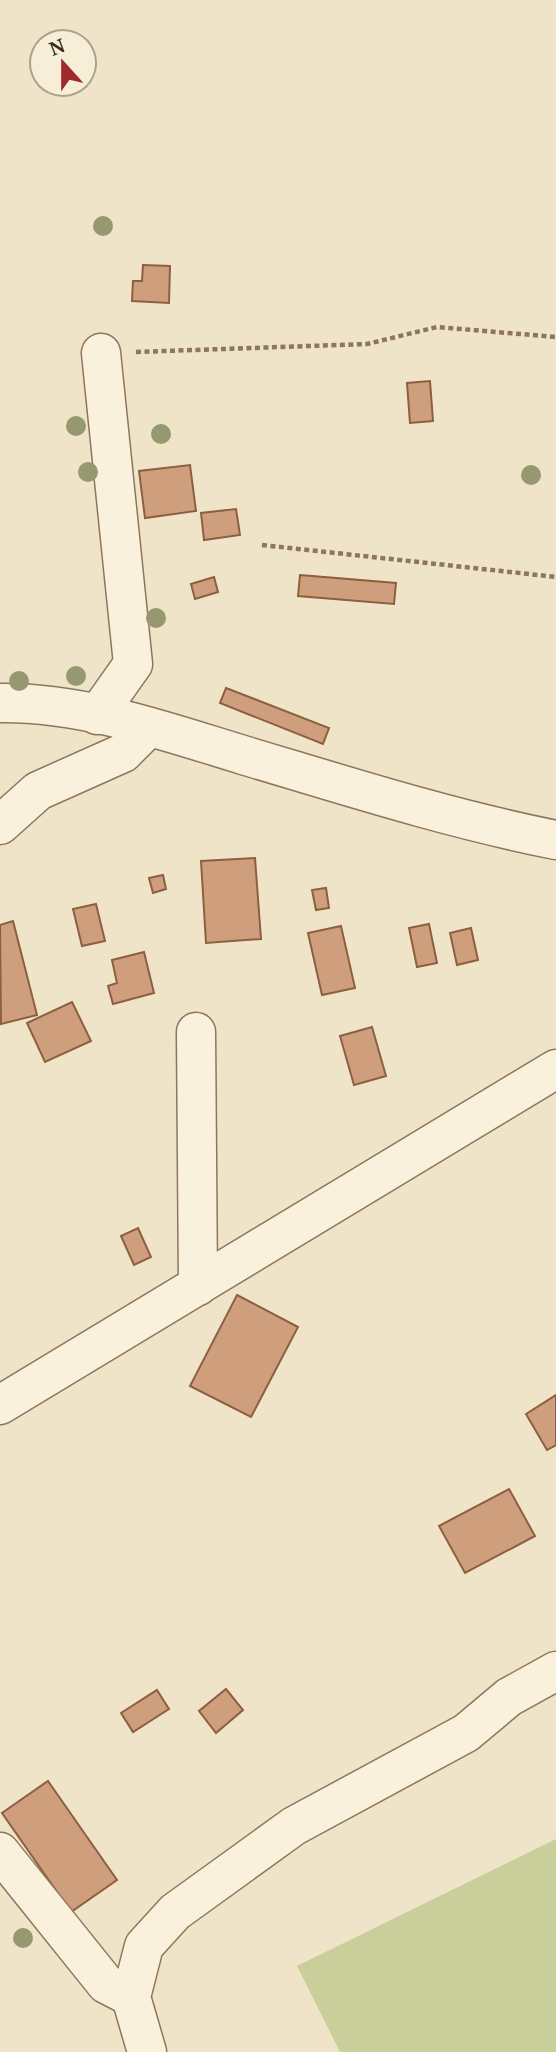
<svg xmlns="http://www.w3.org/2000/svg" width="556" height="2052" font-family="'Noto Serif',serif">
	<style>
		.green { fill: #c9cf9b }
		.building { fill: #cf9f7d; stroke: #8d5f41; stroke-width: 2 }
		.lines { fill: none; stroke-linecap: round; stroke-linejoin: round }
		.minor-casing { stroke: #8d765c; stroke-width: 41 }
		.path { stroke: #8d765c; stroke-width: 4.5; stroke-dasharray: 5 3.5; stroke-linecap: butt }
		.minor { stroke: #faf1dc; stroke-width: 38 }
		.tree { fill: #96986f }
	</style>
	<rect width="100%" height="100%" fill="#f0e4c8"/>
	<polygon class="green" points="556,1839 556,2052 340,2052 297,1966"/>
	<g class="building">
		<polygon points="143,265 170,266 169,303 132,301 133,281 142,281"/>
		<polygon points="430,381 433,421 410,423 407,383"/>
		<polygon points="190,465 196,511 145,518 139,471"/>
		<polygon points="236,509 240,535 204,540 201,513"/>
		<polygon points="300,575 396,583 394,604 298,596"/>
		<polygon points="214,577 218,592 195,599 191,584"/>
		<polygon points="226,688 329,728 323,744 220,703"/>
		<polygon points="255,858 261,939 206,943 201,861"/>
		<polygon points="163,875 166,889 153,893 149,878"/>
		<polygon points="326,888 329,908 316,910 312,890"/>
		<polygon points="96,904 105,941 82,946 73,909"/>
		<polygon points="13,921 37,1015 1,1024 0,925"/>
		<polygon points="429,924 437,963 417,967 409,928"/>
		<polygon points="341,926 355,988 322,995 308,933"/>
		<polygon points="471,928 478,960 457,965 450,933"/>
		<polygon points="144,952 154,993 113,1004 108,986 117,983 112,960"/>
		<polygon points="72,1002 91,1041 45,1062 27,1023"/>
		<polygon points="372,1027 386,1076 354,1085 340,1036"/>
		<polygon points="138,1228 151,1257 134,1265 121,1236"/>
		<polygon points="237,1295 298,1327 251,1417 190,1386"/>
		<polygon points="556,1395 556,1445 547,1450 526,1414"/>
		<polygon points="509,1489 535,1536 465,1573 439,1526"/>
		<polygon points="226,1689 243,1710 216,1733 199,1711"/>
		<polygon points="157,1690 169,1709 133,1732 121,1713"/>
		<polygon points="48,1781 117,1880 71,1912 2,1813"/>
	</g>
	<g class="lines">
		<defs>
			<g id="minor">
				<path d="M0 703C83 702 165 731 243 755 347 786 450 819 556 840"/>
				<polyline points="97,715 133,664 101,353"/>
				<polyline points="0,825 38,791 123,753 149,727"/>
				<polyline points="196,1032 198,1286"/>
				<polyline points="0,1405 556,1069"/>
				<polyline points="0,1852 106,1984 131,1997"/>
				<polyline points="147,2052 131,1997 144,1946 175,1912 294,1826 466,1733 509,1697 556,1671"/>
			</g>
		</defs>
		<use href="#minor" class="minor-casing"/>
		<g class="path">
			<polyline points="136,352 367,344 437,327 556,337"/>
			<polyline points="262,545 556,577"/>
		</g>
		<use href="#minor" class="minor"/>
	</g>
	<g class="tree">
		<circle cx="103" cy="226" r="10"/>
		<circle cx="76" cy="426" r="10"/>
		<circle cx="161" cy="434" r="10"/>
		<circle cx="88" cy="472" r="10"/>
		<circle cx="531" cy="475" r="10"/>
		<circle cx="156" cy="618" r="10"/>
		<circle cx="76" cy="676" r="10"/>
		<circle cx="19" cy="681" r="10"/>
		<circle cx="23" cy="1938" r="10"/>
	</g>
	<g transform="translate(63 63) rotate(339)"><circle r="33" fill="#f7eed8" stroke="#ada18e" stroke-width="2"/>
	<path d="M0-5L12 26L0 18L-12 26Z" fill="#9e2a2b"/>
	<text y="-10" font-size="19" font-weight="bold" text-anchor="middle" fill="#3d2e20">N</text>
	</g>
</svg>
